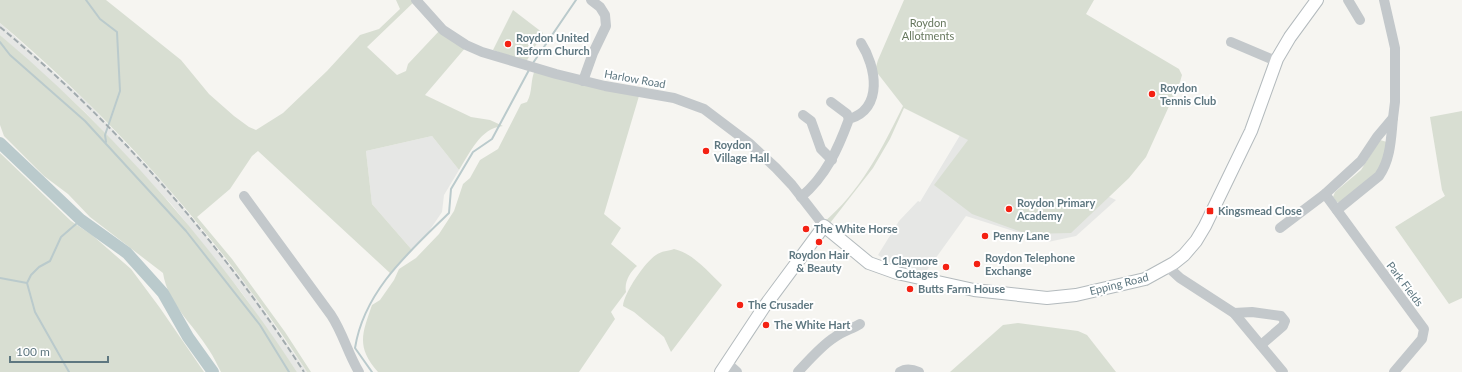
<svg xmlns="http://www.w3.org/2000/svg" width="1462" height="372" font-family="Lato,sans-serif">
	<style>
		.built { fill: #e6e7e5 }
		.green { fill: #d8ded2 }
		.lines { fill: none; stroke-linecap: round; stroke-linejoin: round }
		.stream { stroke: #bacacc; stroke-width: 2 }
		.river { stroke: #bacacc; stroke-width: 12 }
		.major-casing { stroke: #b3babd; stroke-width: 14 }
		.minor { stroke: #c3c8cb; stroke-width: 10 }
		.major { stroke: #fff; stroke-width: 12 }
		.rail { stroke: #a1aaae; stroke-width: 2; stroke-dasharray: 6 3; stroke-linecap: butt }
		.poi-dot { fill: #f42113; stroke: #fff; stroke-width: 1.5 }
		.labels { text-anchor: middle; stroke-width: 4; stroke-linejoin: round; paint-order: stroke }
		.park-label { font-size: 11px; fill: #66775d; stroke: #fff }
		.poi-label { font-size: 11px; font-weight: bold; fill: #5e7780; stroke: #fff; text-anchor: start }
		.street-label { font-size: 11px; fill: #5e7780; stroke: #fff }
	</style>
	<rect width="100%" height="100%" fill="#f6f5f1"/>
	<g class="built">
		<polygon points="0,23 88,103 165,185 250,290 307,372 297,372 242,293 172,205 85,112 0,35"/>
		<polygon points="962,132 1009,151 1116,200 1076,236 1048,242 966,216 925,273 891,263 878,255 899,221 918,201 920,202"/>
		<polygon points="432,136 459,170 444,195 442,212 427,234 412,250 372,204 366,151"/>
	</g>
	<g class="green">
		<path d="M0 0H106L181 60 209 94 234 116 249 127 256 130 283 113 327 71 360 35 379 29 400 9 396 0H416L367 47 397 75 406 71 408 64 440 30 466 47 425 95 471 117 490 120 503 126C480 128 470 153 459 170L432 136 366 151 372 204 412 250 390 273 258 151 252 156 230 189 197 217 232 259 285 332 311 372H307C222 242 119 123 0 23Z"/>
		<path d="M904 0H1094L1086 14 1179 69 1182 75 1180 82 1146 157 1129 178 1071 233 1027 234 972 214 934 185 968 140 904 108 890 139 873 168 827 227 823 223C860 192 882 149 903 106L875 70 878 60Z"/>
		<polygon points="513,10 543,33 526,62 493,50"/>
		<path d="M0 35C115 132 214 246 297 372H221C217 365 214 357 209 350 193 324 168 304 163 273L90 217 68 194 44 176 4 136 0 125Z"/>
		<path d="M535 70 639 96 604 214 621 228 611 244 637 266C630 272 624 282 626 292L611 312 615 319 579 372H378C356 347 362 334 372 305L380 300 394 280 399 269 416 258 439 234 454 211 463 184 470 178 480 160 498 149 521 104 527 102C533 91 530 81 535 70Z"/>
		<polygon points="1462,111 1462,298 1449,304 1395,227 1445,196 1442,190 1430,117"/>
		<polygon points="1380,140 1387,142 1384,169 1341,203 1337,202 1333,197 1335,192 1361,170"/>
		<polygon points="0,153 71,221 92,235 131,269 160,308 204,372 0,372"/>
		<path d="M674 249C693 253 708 272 722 285L671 352 664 337 634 312 623 306C624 293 645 262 656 255 661 251 669 251 674 249Z"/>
		<polygon points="1018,323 1078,331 1087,335 1116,372 950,372 1003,325"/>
	</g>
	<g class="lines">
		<g class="stream">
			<polyline points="86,0 100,19 117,32 120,91 105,135 106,142"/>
			<polyline points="0,42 10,55 85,121 186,231 260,325 289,372"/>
			<polyline points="533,63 576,0"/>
			<polyline points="80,221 81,220"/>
			<polyline points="0,278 27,283"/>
			<polyline points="69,372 35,312 27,283 31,275 39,267 50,261 61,237 76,224"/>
			<path d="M372 372 355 348C364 291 409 252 449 213L451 189 473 152 492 139 529 70"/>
		</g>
		<polyline class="river" points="0,143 81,220 127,253 163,293 188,337 213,372"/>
		<defs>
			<polyline id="major" points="721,372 764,307 824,226 869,263 897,273 974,290 1047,298 1076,295 1145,279 1174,263 1184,255 1196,241 1205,226 1251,131 1277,59 1290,37 1317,0"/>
		</defs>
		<use href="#major" class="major-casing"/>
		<g class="minor">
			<polyline points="416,0 443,30 466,45 482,52 556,74 605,86 674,98 704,109 749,143 776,168 792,185 824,226"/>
			<polyline points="1348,0 1360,20"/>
			<polyline points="1231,42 1276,61"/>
			<polyline points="583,81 593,53 606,26 605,15 600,7 591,0"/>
			<polyline points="831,102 847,114 849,119"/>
			<polyline points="803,115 811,121 821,149 832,160"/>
			<polyline points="1325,194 1424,329 1422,339 1394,372"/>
			<path d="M244 196 331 315C343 333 348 354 359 372"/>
			<path d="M801 197C826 176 838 149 849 119 884 109 876 66 861 43"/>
			<path d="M1337 210 1379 176C1391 159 1391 137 1393 118"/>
			<polyline points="1280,228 1325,194 1361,161 1377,137 1393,118 1395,102 1395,48 1384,0"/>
			<polyline points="1168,267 1180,278 1234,313 1283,372"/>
			<polyline points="1234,313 1252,312 1281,316 1285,321 1283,326 1261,345"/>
			<polyline points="727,363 737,372"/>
			<path d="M798 372C809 360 822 345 835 337 843 331 852 329 860 324"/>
			<path d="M900 372C906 368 912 369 919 372"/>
		</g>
		<use href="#major" class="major"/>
		<path class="rail" d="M0 27C118 125 221 243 304 372"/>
	</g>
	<g class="poi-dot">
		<circle cx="508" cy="44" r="4"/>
		<circle cx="1152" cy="94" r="4"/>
		<circle cx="706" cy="151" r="4"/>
		<circle cx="1009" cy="209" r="4"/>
		<rect x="1206" y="207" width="8" height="8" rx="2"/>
		<circle cx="806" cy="229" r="4"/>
		<circle cx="985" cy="236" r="4"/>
		<circle cx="819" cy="242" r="4"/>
		<circle cx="977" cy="264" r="4"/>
		<circle cx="946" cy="267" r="4"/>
		<circle cx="910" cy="289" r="4"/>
		<circle cx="740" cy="305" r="4"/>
		<circle cx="766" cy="325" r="4"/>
	</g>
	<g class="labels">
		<g class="park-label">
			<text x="928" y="27">Roydon<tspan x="928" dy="13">Allotments</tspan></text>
		</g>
		<g class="poi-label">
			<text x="516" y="42">Roydon United<tspan x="516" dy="13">Reform Church</tspan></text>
			<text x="1160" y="92">Roydon<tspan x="1160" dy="13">Tennis Club</tspan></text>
			<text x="714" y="149">Roydon<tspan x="714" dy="13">Village Hall</tspan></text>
			<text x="1017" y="207">Roydon Primary<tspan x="1017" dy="13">Academy</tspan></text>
			<text x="1218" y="215">Kingsmead Close</text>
			<text x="814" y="233">The White Horse</text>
			<text x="993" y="240">Penny Lane</text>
			<text x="819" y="259" text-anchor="middle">Roydon Hair<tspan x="819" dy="13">&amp; Beauty</tspan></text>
			<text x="985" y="262">Roydon Telephone<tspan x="985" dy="13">Exchange</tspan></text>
			<text x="938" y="265" text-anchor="end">1 Claymore<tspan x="938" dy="13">Cottages</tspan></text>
			<text x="918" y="293">Butts Farm House</text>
			<text x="748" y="309">The Crusader</text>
			<text x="774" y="329">The White Hart</text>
		</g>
		<g class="street-label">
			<text transform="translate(635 79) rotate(10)" y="4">Harlow Road</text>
			<text transform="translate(1119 284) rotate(-14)" y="4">Epping Road</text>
			<text transform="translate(1405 284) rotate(53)" y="4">Park Fields</text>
		</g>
	</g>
	<path d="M10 356v6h98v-6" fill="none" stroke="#5e7780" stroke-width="2"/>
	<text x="16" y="356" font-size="12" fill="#5e7780" stroke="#ffffff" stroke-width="3" paint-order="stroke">100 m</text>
</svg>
